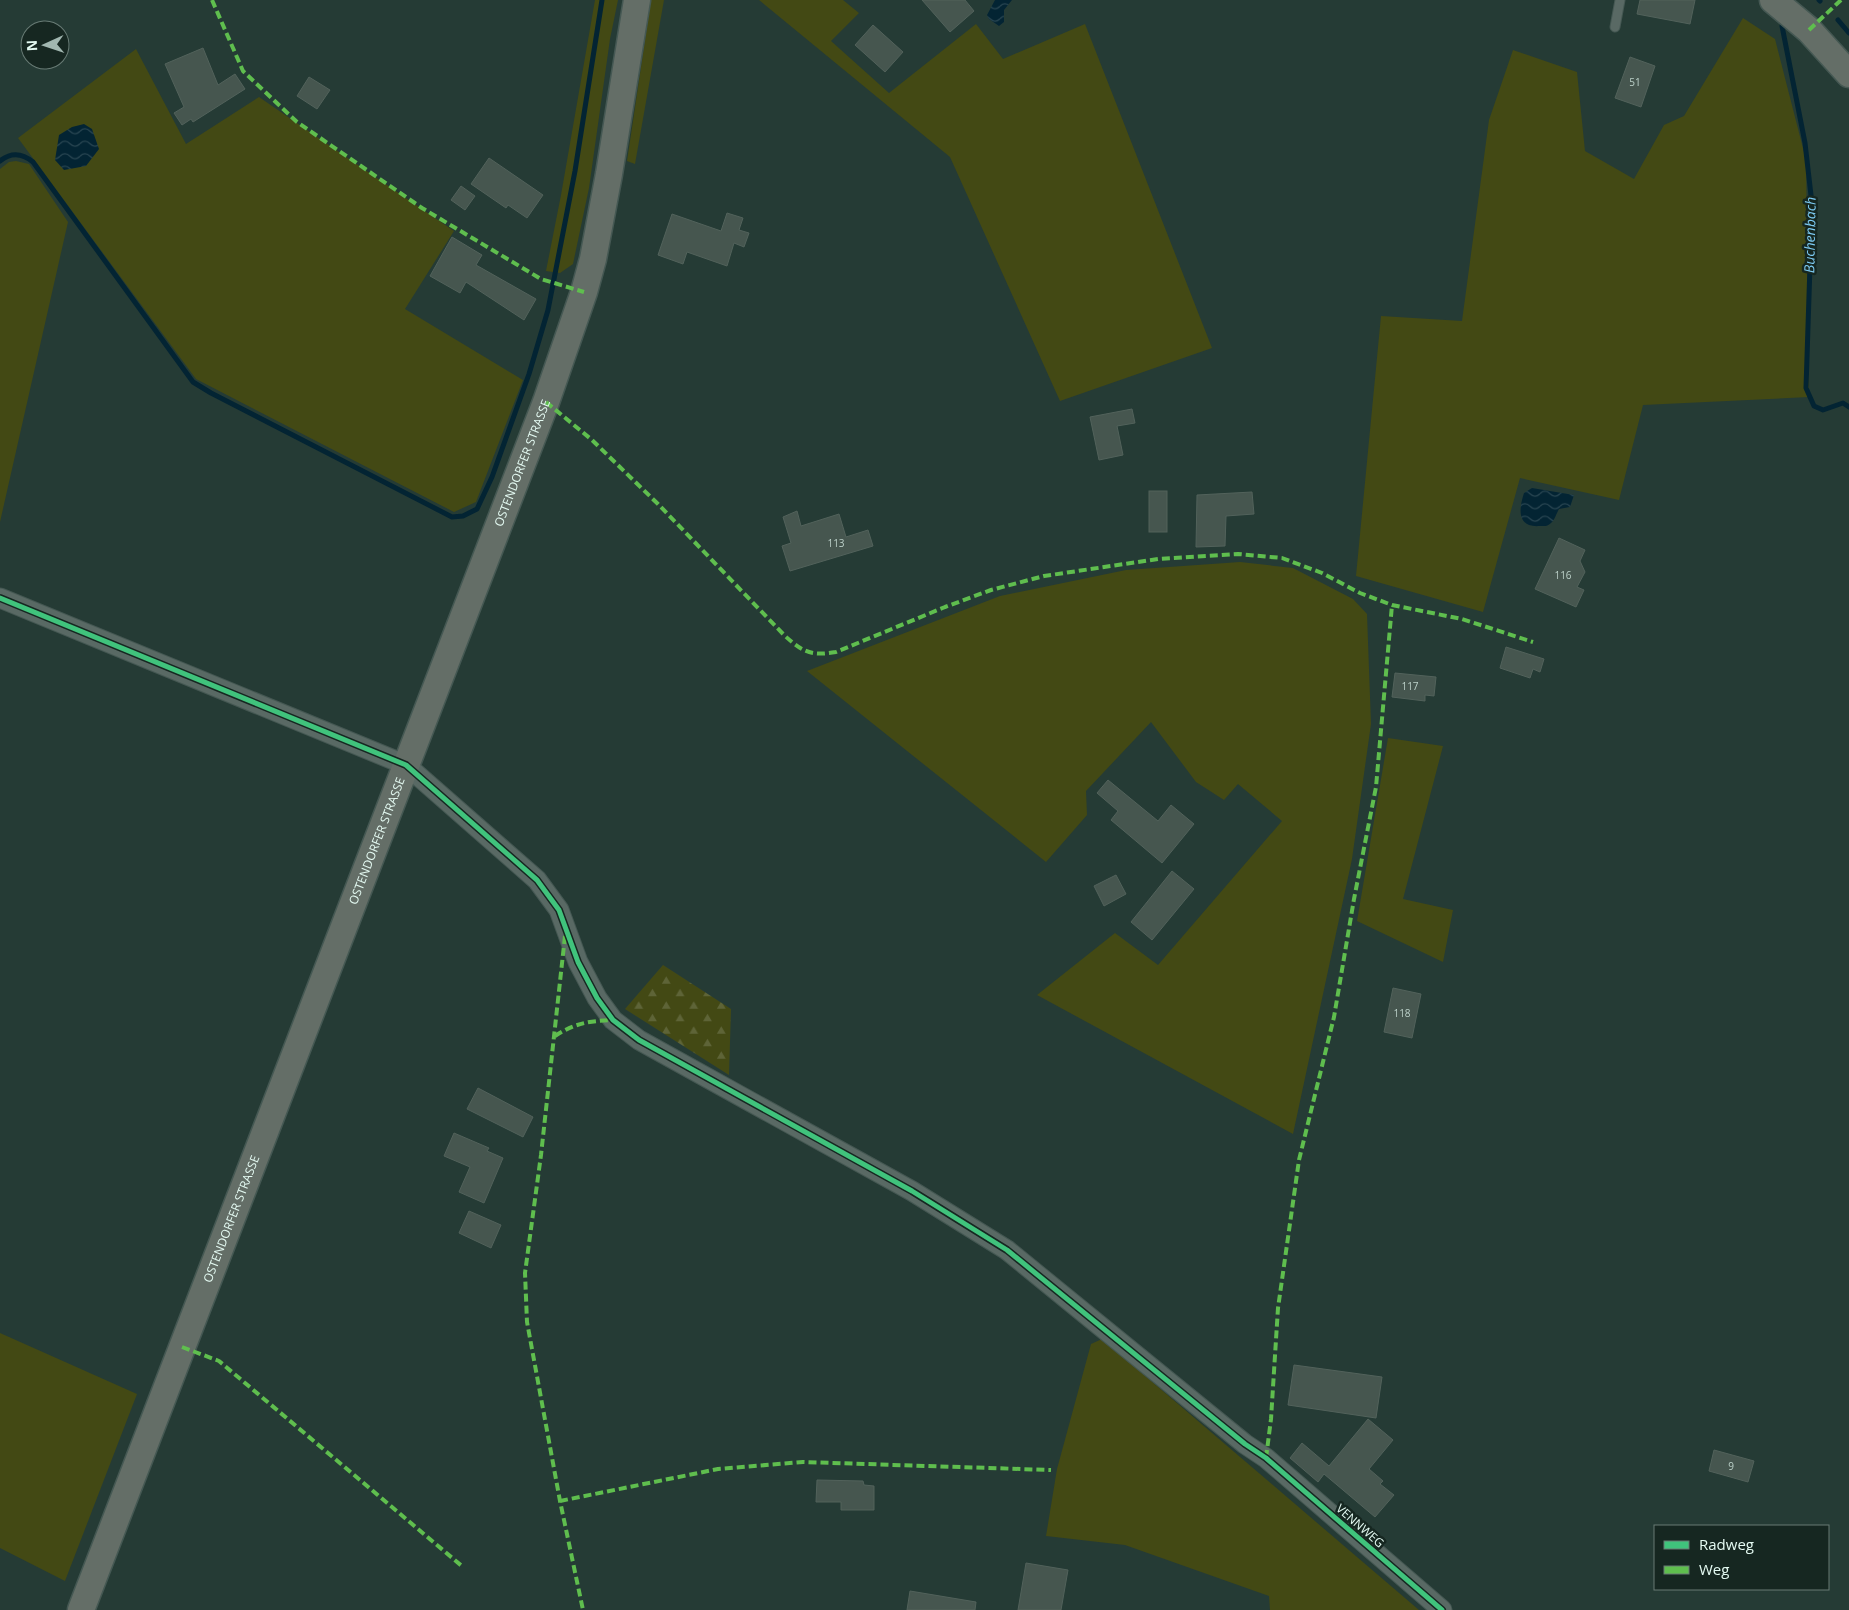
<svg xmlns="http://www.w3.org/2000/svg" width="1849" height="1610" font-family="'Open Sans',sans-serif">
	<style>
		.grass { fill: #434914 }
		.forest { fill: url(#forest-firs) }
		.water { fill: url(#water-waves) }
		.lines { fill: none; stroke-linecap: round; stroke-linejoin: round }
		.stream { stroke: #032433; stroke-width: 5 }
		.building { fill: #46564f; stroke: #52625b }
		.lane-casing { stroke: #455853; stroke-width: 11 }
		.street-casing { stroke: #455853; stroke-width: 21 }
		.secondary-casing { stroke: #455853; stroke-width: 29 }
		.lane { stroke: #596964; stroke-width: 9 }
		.street { stroke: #596964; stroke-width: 19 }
		.secondary { stroke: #646e67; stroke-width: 26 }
		.quiet { stroke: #5fbe4e; stroke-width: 4; stroke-dasharray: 8 4; stroke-linecap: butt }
		.cycleway-casing { stroke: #162721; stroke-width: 8 }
		.cycleway { stroke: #40c37c; stroke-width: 5 }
		.labels { text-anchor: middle; stroke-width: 5; stroke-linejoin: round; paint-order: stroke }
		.number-label { font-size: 10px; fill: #bcd1c9 }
		.street-label { font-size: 12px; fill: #e4faf2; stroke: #162721 }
		.water-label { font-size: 14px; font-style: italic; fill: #7dcbf3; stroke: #162721 }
	</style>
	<defs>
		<pattern id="forest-firs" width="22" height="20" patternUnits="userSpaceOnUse" patternTransform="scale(1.25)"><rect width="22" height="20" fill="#434914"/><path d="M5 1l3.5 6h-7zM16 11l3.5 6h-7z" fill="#5e6437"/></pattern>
		<pattern id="water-waves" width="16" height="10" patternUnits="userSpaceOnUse" patternTransform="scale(1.25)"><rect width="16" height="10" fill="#032433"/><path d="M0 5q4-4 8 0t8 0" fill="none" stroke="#284551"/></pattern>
	</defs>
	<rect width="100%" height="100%" fill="#253b35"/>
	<g class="grass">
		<polygon points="595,0 618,0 610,39 589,188 573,264 560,273 546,271 561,195"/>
		<polygon points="651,0 664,0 635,164 627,161"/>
		<polygon points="759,0 843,0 859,13 831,41 889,93 976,24 1003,59 1085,24 1212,348 1060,401 950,157"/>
		<polygon points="1743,18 1775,39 1806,160 1809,397 1643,405 1619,500 1520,478 1483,612 1356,576 1381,316 1462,321 1489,120 1513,50 1577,72 1585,151 1634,179 1664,125 1684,116"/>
		<polygon points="136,49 186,144 259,97 454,231 405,309 523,380 476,502 454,512 196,379 18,138"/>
		<polygon points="16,161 29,164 68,222 0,522 0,169 9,162"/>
		<polygon points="1240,562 1293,568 1353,599 1367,614 1371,724 1352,859 1293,1134 1037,995 1115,933 1158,965 1282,821 1238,784 1224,800 1196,782 1151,722 1086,791 1087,815 1046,862 807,671 1000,596 1126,570"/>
		<polygon points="1388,738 1443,746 1403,899 1453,910 1443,962 1357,921"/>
		<polygon points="0,1333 137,1394 65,1581 0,1548"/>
		<polygon points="1102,1339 1419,1610 1270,1610 1269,1596 1125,1545 1046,1536 1057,1469 1091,1344"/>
	</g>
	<polygon class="forest" points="663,965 731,1009 729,1075 625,1009"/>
	<g class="water">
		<polygon points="995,0 1012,0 1004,10 1004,22 999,26 989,19 987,15"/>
		<polygon points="84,124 92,129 99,149 86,166 64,170 55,160 59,135 72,127"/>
		<path d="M1532 488 1574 495 1570 507 1559 509C1556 514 1555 520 1551 523 1547 527 1545 526 1540 526 1518 528 1518 511 1524 493Z"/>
	</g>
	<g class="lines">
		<g class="stream">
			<polyline points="1819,0 1820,1"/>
			<polyline points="1838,20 1849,33"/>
			<polyline points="1782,26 1805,143 1812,204 1806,388 1814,406 1823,410 1843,403 1849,407"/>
			<path d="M0 161C11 152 22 153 33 162L193 382 211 393 452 517 463 516 477 509 492 477 529 374 548 310 575 171 602 0"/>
		</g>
	</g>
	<g class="building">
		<polygon points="922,0 965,0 974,11 950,32"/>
		<polygon points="1640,0 1695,0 1690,24 1637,14"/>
		<polygon points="873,25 903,52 885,72 855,45"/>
		<polygon points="203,48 218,85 235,74 245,89 193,122 191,119 182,125 174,113 184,107 165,64"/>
		<polygon points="1630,57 1655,66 1641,107 1615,98"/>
		<polygon points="309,77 330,90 317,109 297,96"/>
		<polygon points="489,158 543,195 527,218 508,205 506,208 471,184"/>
		<polygon points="461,186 475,196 465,210 451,200"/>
		<polygon points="727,213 743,218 739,230 749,233 744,247 734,243 727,266 687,252 683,264 658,255 672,214 721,231"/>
		<polygon points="452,237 482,255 476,265 536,299 524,320 466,282 460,293 430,276"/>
		<polygon points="1132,409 1135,423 1117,426 1123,455 1099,460 1090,417"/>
		<rect x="1149" y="491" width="18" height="41"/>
		<polygon points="1252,492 1254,514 1226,516 1225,546 1196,547 1197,495"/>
		<polygon points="797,511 801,526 839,514 846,537 868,530 873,546 790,571 782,546 791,543 783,517"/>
		<polygon points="1559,538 1585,550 1580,561 1585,572 1577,587 1584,590 1576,607 1535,589"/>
		<polygon points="1506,647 1544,659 1540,672 1533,669 1530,678 1500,668"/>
		<polygon points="1395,673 1436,677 1434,696 1425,695 1425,701 1392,697"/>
		<polygon points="1108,780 1158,821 1171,805 1194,824 1162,863 1111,820 1118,811 1097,793"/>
		<polygon points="1172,871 1194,889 1152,940 1131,922"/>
		<polygon points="1116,875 1126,894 1104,906 1094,886"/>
		<polygon points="1393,988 1421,994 1412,1038 1384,1032"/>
		<polygon points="478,1088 533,1117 523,1137 467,1109"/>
		<polygon points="454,1133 489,1148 487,1151 503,1158 484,1203 459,1192 470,1167 444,1156"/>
		<polygon points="469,1211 501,1225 491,1248 459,1233"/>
		<polygon points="1294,1365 1382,1377 1376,1418 1288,1405"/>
		<polygon points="1368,1419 1393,1440 1369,1469 1383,1481 1380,1484 1394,1495 1375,1517 1324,1474 1318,1482 1290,1458 1302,1443 1329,1466"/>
		<polygon points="1714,1450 1754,1461 1748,1482 1709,1471"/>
		<polygon points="817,1480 863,1481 864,1485 874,1486 874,1510 841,1510 841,1502 816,1502"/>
		<polygon points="1026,1563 1068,1570 1061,1610 1018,1610"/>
		<polygon points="910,1591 976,1602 975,1610 907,1610"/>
	</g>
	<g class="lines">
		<defs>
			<polyline id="lane" points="1615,27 1620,0"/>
			<polyline id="street" points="0,598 406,765 537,880 559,910 578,962 597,998 613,1020 639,1040 912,1191 1007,1250 1245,1444 1266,1458 1442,1610"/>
			<g id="secondary">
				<polyline points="1773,0 1809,30 1849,74"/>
				<path id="s1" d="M81 1610 546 402 584 292 593 259 609 174 637 0"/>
			</g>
		</defs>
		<use href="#lane" class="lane-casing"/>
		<use href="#street" class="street-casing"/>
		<use href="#secondary" class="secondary-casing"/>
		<use href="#lane" class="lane"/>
		<use href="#street" class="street"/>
		<use href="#secondary" class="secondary"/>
		<g class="quiet">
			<polyline points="212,0 243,71 297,122 422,208 541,279 584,292"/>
			<polyline points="1809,30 1841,0"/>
			<path d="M546 402 592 440 658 504 785 636C804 653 812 656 836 652L945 607 991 590 1044 576 1158 559 1238 554 1282 558 1322 573 1360 593 1392 605 1462 619 1533 642"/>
			<polyline points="565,936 541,1155 525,1273 527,1322 560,1501 583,1610"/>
			<path d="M555 1036C575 1023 589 1021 613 1020"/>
			<polyline points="182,1347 219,1361 463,1567"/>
			<polyline points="1266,1458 1271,1419 1278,1308 1299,1160 1334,1017 1354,899 1376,787 1392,605"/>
			<polyline points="560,1501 718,1469 803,1462 1051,1470"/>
		</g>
		<defs>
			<polyline id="cycleway" points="0,598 406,765 537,880 559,910 578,962 597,998 613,1020 639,1040 912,1191 1007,1250 1245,1444 1266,1458 1442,1610"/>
		</defs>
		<use href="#cycleway" class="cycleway-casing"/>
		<use href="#cycleway" class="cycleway"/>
	</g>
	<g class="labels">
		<g class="number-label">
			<text x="1635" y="86">51</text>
			<text x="836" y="547">113</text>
			<text x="1563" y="579">116</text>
			<text x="1410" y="690">117</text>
			<text x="1402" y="1017">118</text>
			<text x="1731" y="1470">9</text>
		</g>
		<g class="street-label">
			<text dy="4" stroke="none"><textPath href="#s1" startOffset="1229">OSTENDORFER STRASSE</textPath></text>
			<text dy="4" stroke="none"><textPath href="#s1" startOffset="824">OSTENDORFER STRASSE</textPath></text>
			<text dy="4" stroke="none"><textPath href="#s1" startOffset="419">OSTENDORFER STRASSE</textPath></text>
			<text transform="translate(1360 1526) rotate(41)" y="4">VENNWEG</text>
		</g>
		<g class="water-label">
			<text transform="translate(1810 235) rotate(-89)" y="5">Buchenbach</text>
		</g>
	</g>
	<rect x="1654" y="1525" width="175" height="65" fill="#162721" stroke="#687b75"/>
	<rect x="1664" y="1541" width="25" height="8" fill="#40c37c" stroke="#687b75"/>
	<text x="1699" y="1550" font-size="15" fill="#e4faf2">Radweg</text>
	<rect x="1664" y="1566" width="25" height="8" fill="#5fbe4e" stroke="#687b75"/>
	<text x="1699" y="1575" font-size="15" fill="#e4faf2">Weg</text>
	<g transform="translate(45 45) rotate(267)"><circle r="24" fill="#162721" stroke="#687b75"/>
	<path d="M0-4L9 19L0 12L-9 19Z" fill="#a1b7b0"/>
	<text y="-8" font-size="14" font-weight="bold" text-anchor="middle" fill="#e4faf2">N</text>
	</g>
</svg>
